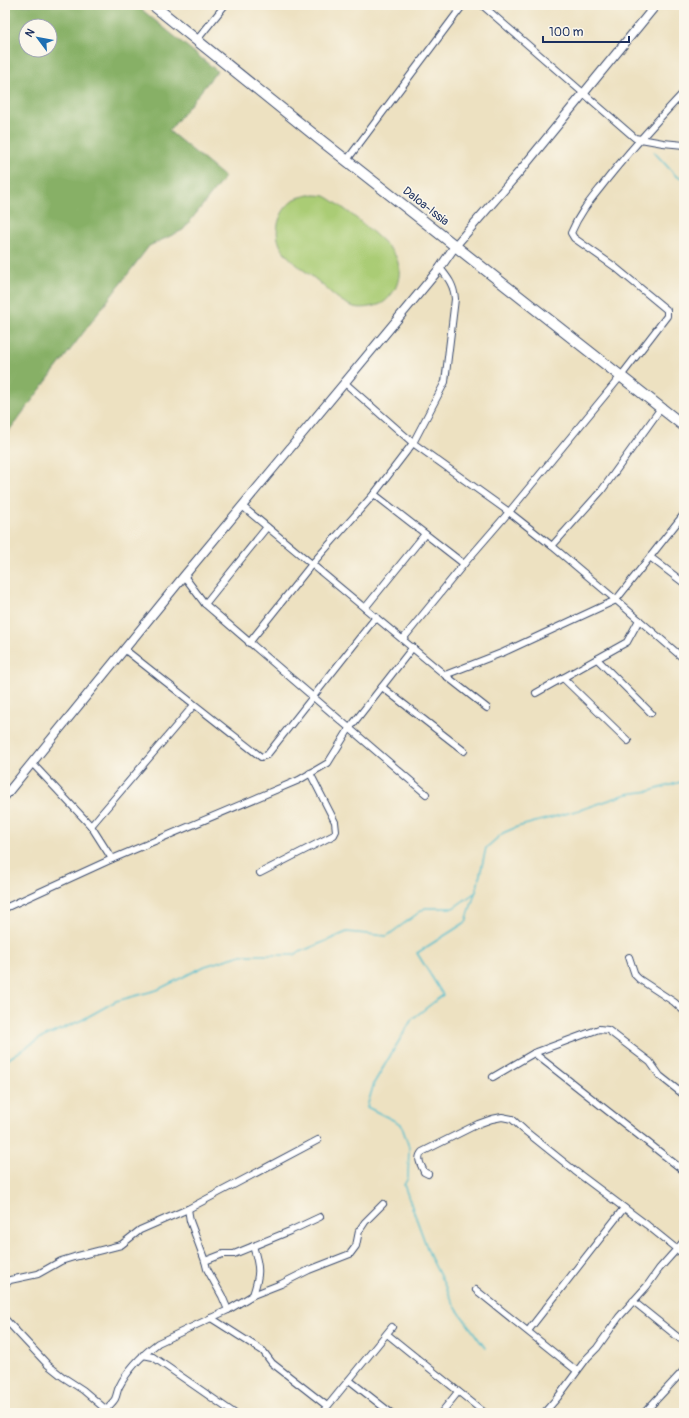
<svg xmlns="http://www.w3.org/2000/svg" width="689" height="1418" font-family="Pangolin,sans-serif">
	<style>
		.green { fill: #aacc74; stroke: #627e69 }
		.forest { fill: #87b066; stroke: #517062; fill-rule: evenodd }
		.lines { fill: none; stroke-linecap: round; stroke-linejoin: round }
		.stream { stroke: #52bdcd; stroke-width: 1.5 }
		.minor-casing { stroke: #3a4a6d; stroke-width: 8 }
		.tertiary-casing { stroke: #3a4a6d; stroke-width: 10 }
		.primary-casing { stroke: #3a4a6d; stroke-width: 12 }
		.minor { stroke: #fff; stroke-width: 6 }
		.tertiary { stroke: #fff; stroke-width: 8 }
		.primary { stroke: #fff; stroke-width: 10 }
		.labels { text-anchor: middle; stroke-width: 3; stroke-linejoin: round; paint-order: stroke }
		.street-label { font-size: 12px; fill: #1b2f5e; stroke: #fbf7ec }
	</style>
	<rect width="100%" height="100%" fill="#fbf7ec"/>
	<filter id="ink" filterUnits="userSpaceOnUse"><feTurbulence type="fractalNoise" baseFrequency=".025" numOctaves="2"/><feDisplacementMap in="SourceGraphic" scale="8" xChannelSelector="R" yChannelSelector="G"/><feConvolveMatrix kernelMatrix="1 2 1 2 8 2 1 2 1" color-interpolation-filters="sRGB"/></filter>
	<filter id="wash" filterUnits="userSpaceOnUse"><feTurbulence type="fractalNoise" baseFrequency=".012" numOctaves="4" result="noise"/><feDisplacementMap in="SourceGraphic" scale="16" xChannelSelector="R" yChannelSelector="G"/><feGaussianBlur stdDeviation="0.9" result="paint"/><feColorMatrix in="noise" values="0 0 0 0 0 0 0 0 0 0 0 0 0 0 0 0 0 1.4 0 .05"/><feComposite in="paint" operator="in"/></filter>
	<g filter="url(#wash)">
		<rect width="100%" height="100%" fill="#ede1c1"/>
		<path class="green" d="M309 195C314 195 320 195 325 196 338 202 391 245 396 257 401 268 400 279 395 289 391 296 385 303 378 305 370 307 362 309 354 307 341 303 329 291 319 282 307 272 289 261 281 247 272 230 280 209 295 199 299 197 305 196 309 195Z"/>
		<path class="forest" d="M5 5H136L217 71 169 131 225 177 183 230 149 246 5 436ZM26 26H50V50H26Z"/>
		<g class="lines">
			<g class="stream">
				<polyline points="654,152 677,177 684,178"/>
				<polyline points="475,893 466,922 417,953 443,995 412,1019 374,1083 367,1107 401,1124 409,1147 408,1178 404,1185 430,1256 456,1308 485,1348"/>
				<polyline points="5,1061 39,1039 82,1020 116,1001 157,990 205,966 241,955 293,955 347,932 387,936 425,908 453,908 476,892 486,848 503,833 517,827 583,809 627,794 650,791 684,781"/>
			</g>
		</g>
	</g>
	<g filter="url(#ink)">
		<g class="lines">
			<defs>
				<g id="minor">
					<polyline points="482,5 635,138 663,143 684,145"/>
					<polyline points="197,40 225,5"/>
					<polyline points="347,160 463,5"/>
					<polyline points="345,383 413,443 509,512 552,546 616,600 684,514"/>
					<polyline points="374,494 464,564"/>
					<polyline points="242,506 445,675 487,708"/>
					<polyline points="552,546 602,490 661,408"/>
					<polyline points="650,557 684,583"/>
					<polyline points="184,576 205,604 426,794"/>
					<polyline points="205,604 267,527"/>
					<polyline points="365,608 425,534"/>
					<path d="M403 639 464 564 509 512 621 376 667 316V310L615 267 574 238 571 233C579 214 589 202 601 187 627 153 655 123 684 92"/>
					<path d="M249 643 312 564 374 494 413 443 445 382 455 299C454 285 448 278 440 268"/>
					<polyline points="124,649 261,757 267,755 376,617"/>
					<polyline points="597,659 651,713"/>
					<polyline points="445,675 504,652 616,600 684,659"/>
					<polyline points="563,678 628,741"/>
					<polyline points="382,687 464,751"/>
					<polyline points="536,693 627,642 639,620"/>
					<polyline points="32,763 91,826 112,859"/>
					<polyline points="91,826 194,705"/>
					<polyline points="260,873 334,835 336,831 335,822 310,773"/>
					<polyline points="5,908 112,859 299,780 328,763 349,729 413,647"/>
					<polyline points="629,957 635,975 639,979 674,1002 684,1011"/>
					<polyline points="534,1053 684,1171"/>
					<polyline points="493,1077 534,1053 599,1029 608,1030 650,1062 660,1076 684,1095"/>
					<path d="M428 1174 424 1172C421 1164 416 1159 422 1152L478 1124 492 1119 502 1117 512 1119 524 1130 575 1171 647 1225 684 1255"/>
					<polyline points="188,1209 190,1221 205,1261 207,1269 222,1296 228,1310"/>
					<path d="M253 1246C260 1268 260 1274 253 1295"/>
					<polyline points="205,1261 223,1254 234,1254 290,1231 320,1217"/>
					<polyline points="5,1285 10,1280 38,1274 61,1261 74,1257 121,1245 140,1230 188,1209 318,1140"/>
					<polyline points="476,1290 577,1371"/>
					<polyline points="633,1301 684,1342"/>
					<polyline points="211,1318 263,1351 272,1363 327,1406"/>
					<polyline points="5,1319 48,1365 63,1377 83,1390 110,1413"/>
					<polyline points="528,1331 624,1208"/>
					<polyline points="387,1334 485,1413"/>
					<polyline points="143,1355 153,1357 234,1413"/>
					<polyline points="349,1380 391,1413"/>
					<path d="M103 1413C106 1408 112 1404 115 1399 117 1395 117 1391 119 1387 128 1369 142 1355 158 1343L228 1310 253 1295 281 1284 309 1270 350 1254 356 1246 359 1231 365 1222 383 1204"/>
					<polyline points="322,1413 392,1327"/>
					<polyline points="441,1413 458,1392"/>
					<polyline points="544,1413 558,1397 587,1358 597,1348 619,1317 647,1286 659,1269 684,1241"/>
					<polyline points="644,1413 684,1370"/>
				</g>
				<polyline id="tertiary" points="5,796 184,576 440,268 455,246 520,171 656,5"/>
				<polyline id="primary" points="153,5 318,138 684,426"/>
			</defs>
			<use href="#minor" class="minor-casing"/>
			<use href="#tertiary" class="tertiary-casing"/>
			<use href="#primary" class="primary-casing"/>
			<use href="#minor" class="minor"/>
			<use href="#tertiary" class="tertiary"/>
			<use href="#primary" class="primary"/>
		</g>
	</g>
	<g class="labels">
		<g class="street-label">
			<text transform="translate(426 206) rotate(38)" y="4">Daloa-Issia</text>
		</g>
	</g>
	<rect width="689" height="1418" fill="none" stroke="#fbf7ec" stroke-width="20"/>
	<g transform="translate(38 38) rotate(302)"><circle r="19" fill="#fbf7ec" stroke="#a1a7b3"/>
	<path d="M0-3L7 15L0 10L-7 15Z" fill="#1f6fb2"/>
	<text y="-6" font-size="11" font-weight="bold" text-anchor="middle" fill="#1b2f5e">N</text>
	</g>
	<path d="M543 36v6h86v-6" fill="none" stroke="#1b2f5e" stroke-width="2"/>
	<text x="549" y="36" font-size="12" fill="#1b2f5e" stroke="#fbf7ec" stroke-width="3" paint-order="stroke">100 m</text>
</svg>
